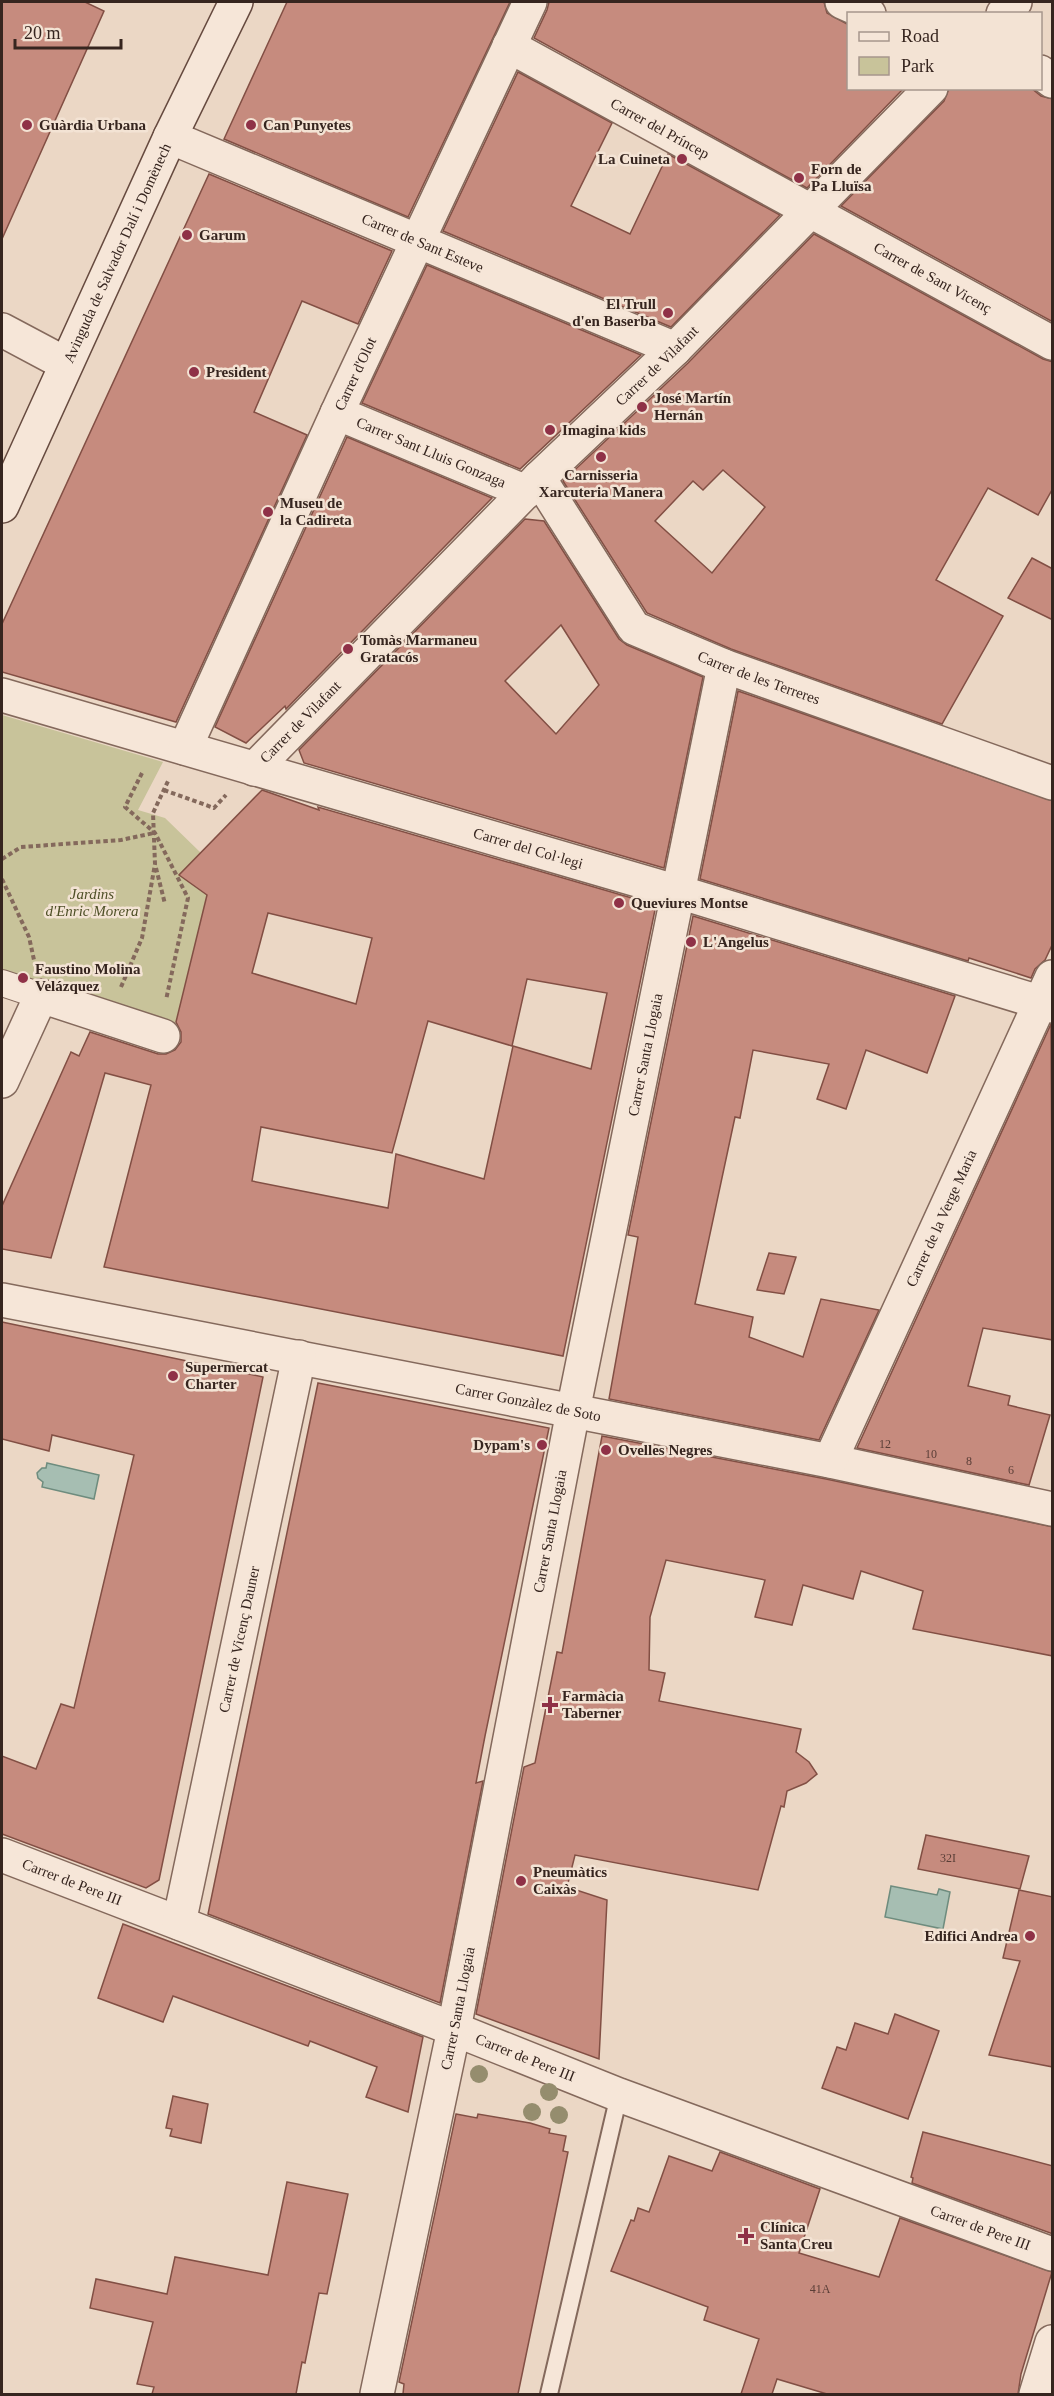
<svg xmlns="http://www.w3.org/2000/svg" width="1054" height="2396" font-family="'Times New Roman',serif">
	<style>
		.green { fill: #c8c39a }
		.water { fill: #a6beb2; stroke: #6e8c7e; stroke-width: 1.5 }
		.building { fill: #c68b7e; stroke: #824f44; stroke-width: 1.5; fill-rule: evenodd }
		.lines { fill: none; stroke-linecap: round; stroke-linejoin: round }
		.service-casing { stroke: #84695c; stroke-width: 20 }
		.pedestrian-casing { stroke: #84695c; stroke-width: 28 }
		.minor-casing { stroke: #84695c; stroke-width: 36 }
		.secondary-casing { stroke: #664a3f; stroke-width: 36 }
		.path { stroke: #84695c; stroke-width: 4; stroke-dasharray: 4.5 3; stroke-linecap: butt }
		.service { stroke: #f6e6d8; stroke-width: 16 }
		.pedestrian { stroke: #f6e6d8; stroke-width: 26 }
		.minor { stroke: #f6e6d8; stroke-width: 33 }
		.secondary { stroke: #f6e6d8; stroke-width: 33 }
		.tree { fill: #958d6e }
		.poi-dot { fill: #8f3147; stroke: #f3e3d4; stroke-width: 2 }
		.labels { text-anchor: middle; stroke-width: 5; stroke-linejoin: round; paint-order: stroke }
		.number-label { font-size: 12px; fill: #5a3e37 }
		.poi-label { font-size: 15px; font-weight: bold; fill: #36251f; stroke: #f3e3d4; text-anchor: start }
		.street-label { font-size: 15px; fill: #36251f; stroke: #f3e3d4 }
		.park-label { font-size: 15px; font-style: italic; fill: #4f5027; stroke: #f3e3d4 }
	</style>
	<rect width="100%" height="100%" fill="#ebd7c5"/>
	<polygon class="green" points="2,715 163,762 138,810 165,818 201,853 179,875 207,895 175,1026 2,970"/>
	<g class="water">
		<polygon points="47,1463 99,1475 94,1499 42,1487 43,1482 38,1478 37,1473 42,1468 46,1468"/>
		<polygon points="891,1886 937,1895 939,1889 950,1892 943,1929 885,1917"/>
	</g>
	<g class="building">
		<polygon points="2,2 85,2 104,11 2,239"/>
		<polygon points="287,2 510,2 408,217 224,139"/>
		<polygon points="549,2 824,2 827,13 849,25 849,88 904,88 807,188 534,38 547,10"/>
		<polygon points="518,72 612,123 571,206 630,234 668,154 780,215 671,327 443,231"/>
		<polygon points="949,88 1031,88 1041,96 1053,99 1053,322 841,206 944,101"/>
		<polygon points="209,174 392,251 358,324 302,301 254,412 307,435 176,722 2,672 2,624"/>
		<path d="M814 234 1043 359 1053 362V488L1038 515 988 488 936 580 1003 616 942 724 731 649 647 613 563 481 688 363ZM723 470 765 507 712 573 655 521 693 481 703 490Z"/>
		<polygon points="427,265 641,355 520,469 362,403"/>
		<polygon points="347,437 492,498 286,709 285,706 246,743 215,727"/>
		<path d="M525 519 544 521 619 639 627 645 703 677 664 868 304 763 299 750ZM561 625 599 685 556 734 505 681Z"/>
		<polygon points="1032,558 1053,569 1053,620 1008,598"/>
		<polygon points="738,691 1053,801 1053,943 1045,960 1035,969 1031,978 969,958 968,961 700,879"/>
		<path d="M262 790 319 810 318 807 656 905 563 1356 104 1267 151 1085 105 1073 51 1258 2 1249V1206L71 1052 79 1056 90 1032 158 1054H166L175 1050 181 1042V1032L176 1022 207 895 179 875ZM268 913 372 938 356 1004 252 973ZM527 979 607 993 591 1069 513 1046 484 1179 396 1154 388 1208 252 1181 261 1127 392 1153 428 1021 512 1046Z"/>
		<polygon points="693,916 955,996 927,1073 866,1050 846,1109 817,1099 829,1064 753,1050 740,1118 735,1117 695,1304 753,1317 749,1337 803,1357 821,1299 879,1310 819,1440 609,1399 638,1237 628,1235"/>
		<polygon points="1051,1024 1053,1340 983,1328 968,1386 1010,1396 1008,1405 1050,1415 1029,1485 857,1448"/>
		<polygon points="769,1253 796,1257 784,1294 757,1290"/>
		<polygon points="2,1322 263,1377 159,1880 146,1888 2,1834 2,1756 36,1769 61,1704 74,1708 134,1455 52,1435 49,1451 2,1439"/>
		<polygon points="318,1383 549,1428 485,1736 476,1783 483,1781 440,2003 208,1914"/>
		<polygon points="602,1436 826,1479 1053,1527 1053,1656 913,1629 923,1591 861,1571 853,1599 803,1585 792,1625 755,1617 765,1580 666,1560 650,1617 649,1670 665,1673 659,1701 801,1729 796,1752 809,1762 817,1774 806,1783 787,1791 784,1807 781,1806 758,1890 575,1855 567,1887 607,1900 599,2059 476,2014 524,1767 535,1763 557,1652 562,1653"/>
		<polygon points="926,1835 1029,1856 1020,1889 918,1869"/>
		<polygon points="1019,1890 1053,1897 1053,2067 989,2055 1020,1961 1003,1958"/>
		<polygon points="123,1924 423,2037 408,2112 366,2097 377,2067 310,2041 308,2046 173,1996 163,2022 98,1998"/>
		<polygon points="895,2014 939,2031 908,2119 822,2088 837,2047 846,2050 855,2023 888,2034"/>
		<polygon points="173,2096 208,2104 201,2143 170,2136 172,2129 166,2128"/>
		<polygon points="456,2114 477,2118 478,2114 530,2123 550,2129 549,2133 566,2136 563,2151 568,2152 518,2394 403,2394 404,2384 399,2382"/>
		<polygon points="923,2132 1053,2166 1053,2234 912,2183 913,2178 911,2177"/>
		<polygon points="720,2152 820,2189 799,2253 879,2277 900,2218 1052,2272 1021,2374 1018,2394 827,2394 777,2379 772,2394 741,2394 759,2339 704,2320 708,2307 611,2271 631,2220 634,2221 638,2208 649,2212 669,2156 712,2171"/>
		<polygon points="287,2182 348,2194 327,2294 319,2293 305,2363 302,2362 296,2394 152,2394 154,2387 137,2384 153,2322 90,2308 96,2279 167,2294 175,2257 268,2275"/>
	</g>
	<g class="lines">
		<defs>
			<polyline id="service" points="549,2394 619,2095"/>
			<polyline id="pedestrian" points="2,983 41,996"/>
			<g id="minor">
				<polyline points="842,2 869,14"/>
				<polyline points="1003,14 1015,2"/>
				<path id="s1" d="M509 46 1052 343"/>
				<polyline points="1040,72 1052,81"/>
				<path id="s2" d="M170 137 675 349"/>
				<polyline points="2,330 66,364"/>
				<path id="s3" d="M337 413 526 492"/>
				<path id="s4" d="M539 478 634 628 724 666 1052 783"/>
				<path id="s5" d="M2 695 692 896 1052 1006"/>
				<path id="s6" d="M185 748 343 400 530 2"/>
				<path id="s7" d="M254 769 539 478 675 349 931 88"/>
				<polyline points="2,1081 41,996 163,1036"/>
				<path id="s8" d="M2 1300 830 1461 1052 1509"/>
				<path id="s9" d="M830 1461 1052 977"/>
				<path id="s10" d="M2 1855 454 2029 619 2095 1052 2254"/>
				<path id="s11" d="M179 1923 299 1357"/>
				<path id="s12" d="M377 2394 454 2029 573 1411 724 666"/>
				<polyline points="1036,2394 1052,2342"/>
			</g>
			<g id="secondary">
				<path id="s13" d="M2 506 170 137 236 2"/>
			</g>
		</defs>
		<use href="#service" class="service-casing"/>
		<use href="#pedestrian" class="pedestrian-casing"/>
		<use href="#minor" class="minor-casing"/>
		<use href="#secondary" class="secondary-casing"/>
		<g class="path">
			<polyline points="142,773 125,807 155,833 188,898 166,1000"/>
			<polyline points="164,790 214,808 226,795"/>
			<polyline points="2,859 21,847 121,840 154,833"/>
			<polyline points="156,868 165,904"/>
			<polyline points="2,879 29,937 34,960"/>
			<polyline points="121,987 142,938 155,864 153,813 169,779"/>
		</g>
		<use href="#service" class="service"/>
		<use href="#pedestrian" class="pedestrian"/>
		<use href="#minor" class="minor"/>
		<use href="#secondary" class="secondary"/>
	</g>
	<g class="tree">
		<circle cx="479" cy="2074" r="9"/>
		<circle cx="549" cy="2092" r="9"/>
		<circle cx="532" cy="2112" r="9"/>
		<circle cx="559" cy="2115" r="9"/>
	</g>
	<g class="poi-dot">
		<circle cx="27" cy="125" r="6"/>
		<circle cx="251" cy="125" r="6"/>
		<circle cx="682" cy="159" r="6"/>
		<circle cx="799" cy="178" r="6"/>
		<circle cx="187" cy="235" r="6"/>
		<circle cx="668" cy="313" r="6"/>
		<circle cx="194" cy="372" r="6"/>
		<circle cx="642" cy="407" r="6"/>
		<circle cx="550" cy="430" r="6"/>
		<circle cx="601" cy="457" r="6"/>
		<circle cx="268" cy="512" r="6"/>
		<circle cx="348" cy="649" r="6"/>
		<circle cx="619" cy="903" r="6"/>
		<circle cx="691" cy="942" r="6"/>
		<circle cx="23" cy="978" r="6"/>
		<circle cx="173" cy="1376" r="6"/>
		<circle cx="542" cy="1445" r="6"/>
		<circle cx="606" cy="1450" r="6"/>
		<path d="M547 1696h6v6h6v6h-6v6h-6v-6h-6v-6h6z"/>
		<circle cx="521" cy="1881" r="6"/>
		<circle cx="1030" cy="1936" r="6"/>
		<path d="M743 2227h6v6h6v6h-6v6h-6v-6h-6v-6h6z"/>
	</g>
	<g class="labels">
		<g class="number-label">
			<text x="885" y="1448">12</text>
			<text x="931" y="1458">10</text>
			<text x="969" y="1465">8</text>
			<text x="1011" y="1474">6</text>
			<text x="948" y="1862">32I</text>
			<text x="820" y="2293">41A</text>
		</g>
		<g class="poi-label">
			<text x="39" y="130">Guàrdia Urbana</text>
			<text x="263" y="130">Can Punyetes</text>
			<text x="670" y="164" text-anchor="end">La Cuineta</text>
			<text x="811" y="174">Forn de<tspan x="811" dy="17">Pa Lluïsa</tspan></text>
			<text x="199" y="240">Garum</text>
			<text x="656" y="309" text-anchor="end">El Trull<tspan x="656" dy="17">d'en Baserba</tspan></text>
			<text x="206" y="377">President</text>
			<text x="654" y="403">José Martín<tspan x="654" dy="17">Hernán</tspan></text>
			<text x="562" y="435">Imagina kids</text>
			<text x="601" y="480" text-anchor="middle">Carnisseria<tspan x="601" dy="17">Xarcuteria Manera</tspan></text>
			<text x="280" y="508">Museu de<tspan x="280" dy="17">la Cadireta</tspan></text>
			<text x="360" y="645">Tomàs Marmaneu<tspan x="360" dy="17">Gratacós</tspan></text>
			<text x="631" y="908">Queviures Montse</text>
			<text x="703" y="947">L'Angelus</text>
			<text x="35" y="974">Faustino Molina<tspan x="35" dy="17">Velázquez</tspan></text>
			<text x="185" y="1372">Supermercat<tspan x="185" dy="17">Charter</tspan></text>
			<text x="530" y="1450" text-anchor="end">Dypam's</text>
			<text x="618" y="1455">Ovelles Negres</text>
			<text x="562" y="1701">Farmàcia<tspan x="562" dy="17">Taberner</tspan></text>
			<text x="533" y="1877">Pneumàtics<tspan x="533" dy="17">Caixàs</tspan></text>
			<text x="1018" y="1941" text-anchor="end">Edifici Andrea</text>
			<text x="760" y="2232">Clínica<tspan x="760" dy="17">Santa Creu</tspan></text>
		</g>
		<g class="street-label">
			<text dy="5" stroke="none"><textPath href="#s1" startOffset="172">Carrer del Príncep</textPath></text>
			<text dy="5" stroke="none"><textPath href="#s2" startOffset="274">Carrer de Sant Esteve</textPath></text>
			<text dy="5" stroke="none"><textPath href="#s13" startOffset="278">Avinguda de Salvador Dalí i Domènech</textPath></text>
			<text dy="5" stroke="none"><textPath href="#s1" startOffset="483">Carrer de Sant Vicenç</textPath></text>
			<text dy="5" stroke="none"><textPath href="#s7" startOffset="570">Carrer de Vilafant</textPath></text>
			<text dy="5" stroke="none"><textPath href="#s6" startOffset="411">Carrer d'Olot</textPath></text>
			<text dy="5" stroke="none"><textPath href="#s3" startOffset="102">Carrer Sant Lluis Gonzaga</textPath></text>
			<text dy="5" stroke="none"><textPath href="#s4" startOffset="312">Carrer de les Terreres</textPath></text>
			<text dy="5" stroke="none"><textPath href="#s7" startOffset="66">Carrer de Vilafant</textPath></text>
			<text dy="5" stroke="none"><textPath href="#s5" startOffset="548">Carrer del Col·legi</textPath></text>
			<text dy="5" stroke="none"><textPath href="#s12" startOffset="1366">Carrer Santa Llogaia</textPath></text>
			<text dy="5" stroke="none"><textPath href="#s9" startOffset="267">Carrer de la Verge Maria</textPath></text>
			<text dy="5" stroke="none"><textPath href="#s8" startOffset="536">Carrer Gonzàlez de Soto</textPath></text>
			<text dy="5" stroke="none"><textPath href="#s12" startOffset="880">Carrer Santa Llogaia</textPath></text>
			<text dy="5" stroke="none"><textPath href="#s11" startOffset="290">Carrer de Vicenç Dauner</textPath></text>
			<text dy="5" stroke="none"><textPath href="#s10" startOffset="75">Carrer de Pere III</textPath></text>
			<text dy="5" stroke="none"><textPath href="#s12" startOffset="394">Carrer Santa Llogaia</textPath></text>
			<text dy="5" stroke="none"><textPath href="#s10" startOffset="561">Carrer de Pere III</textPath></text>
			<text dy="5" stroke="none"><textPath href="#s10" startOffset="1047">Carrer de Pere III</textPath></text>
		</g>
		<g class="park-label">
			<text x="92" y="899">Jardins<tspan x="92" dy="17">d'Enric Morera</tspan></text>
		</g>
	</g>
	<rect width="1054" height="2396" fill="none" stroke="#36251f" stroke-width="6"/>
	<rect x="847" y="12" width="195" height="78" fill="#f3e3d4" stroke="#a7978c" stroke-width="1.5"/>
	<rect x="859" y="32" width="30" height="9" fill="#f6e6d8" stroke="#a7978c" stroke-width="1.5"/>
	<text x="901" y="42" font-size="18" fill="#36251f">Road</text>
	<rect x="859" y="57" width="30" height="18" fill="#c8c39a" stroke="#a7978c" stroke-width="1.5"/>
	<text x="901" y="72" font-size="18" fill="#36251f">Park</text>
	<path d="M15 39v9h106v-9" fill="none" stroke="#36251f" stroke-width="3"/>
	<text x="24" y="39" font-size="18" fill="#36251f" stroke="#f3e3d4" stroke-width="4.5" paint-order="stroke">20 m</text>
</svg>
